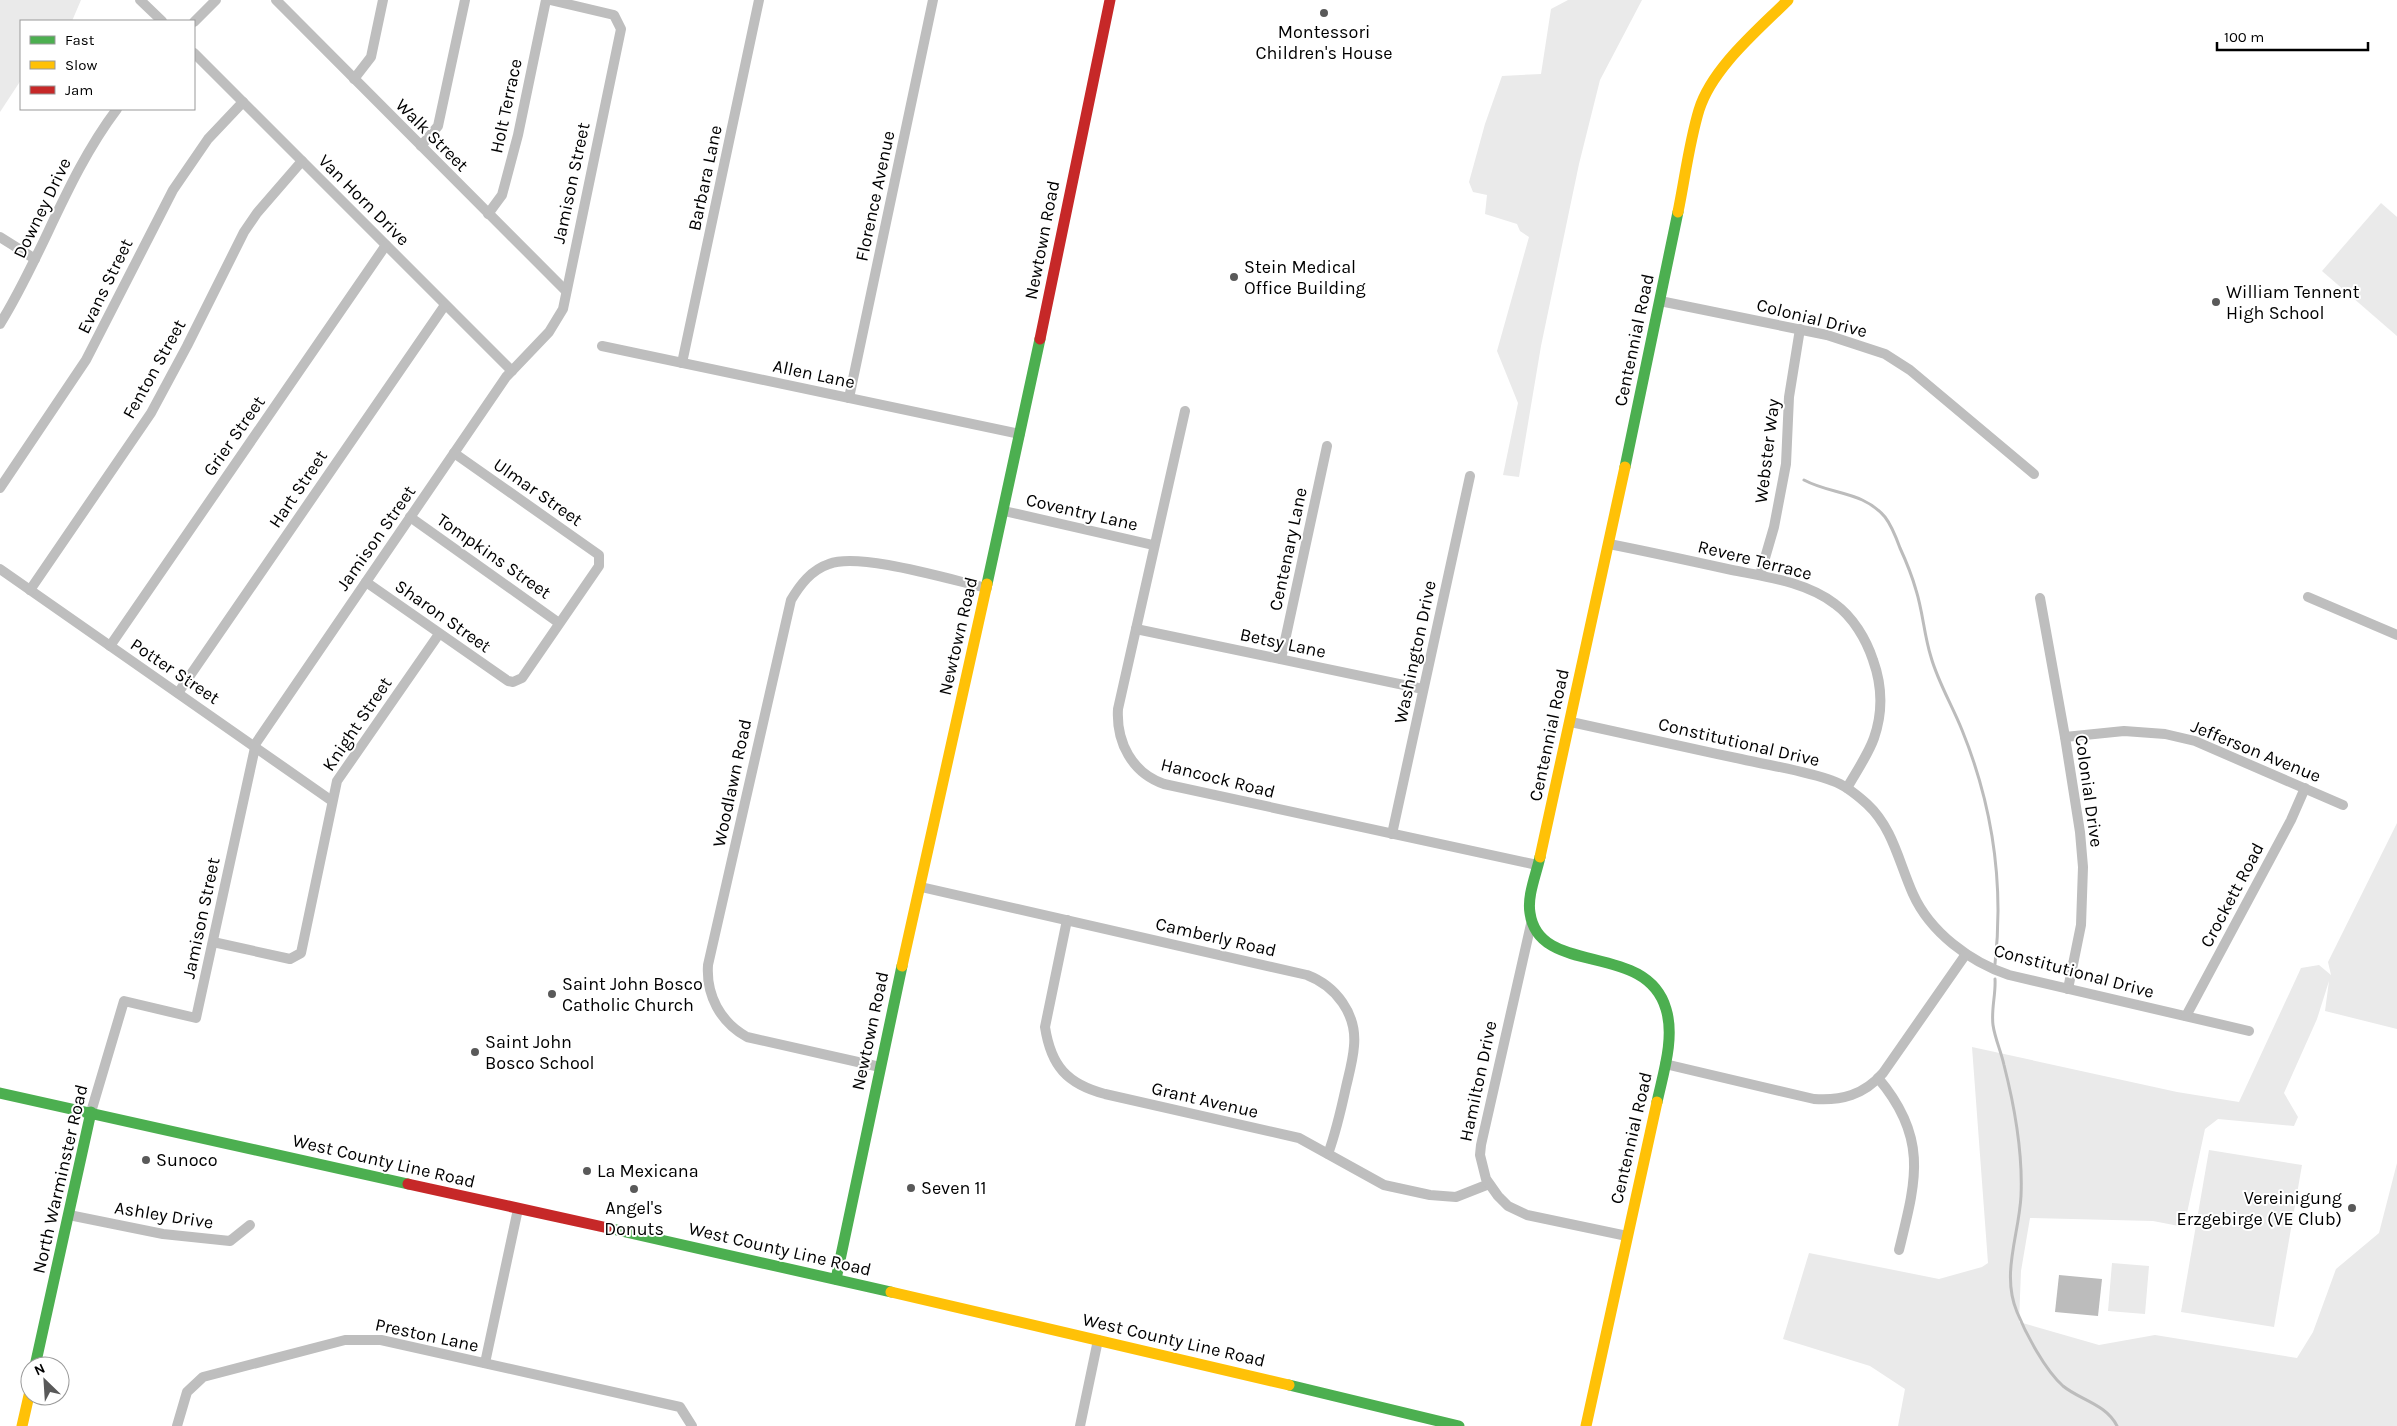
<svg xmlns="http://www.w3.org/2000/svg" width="2397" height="1426" font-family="Karla,sans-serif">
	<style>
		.green { fill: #eaeaea }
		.water { fill: #bcbcbc }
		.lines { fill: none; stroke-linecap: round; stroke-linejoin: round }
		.stream { stroke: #bcbcbc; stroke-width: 3 }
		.street { stroke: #bebebe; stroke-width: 10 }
		.fast { stroke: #4caf50; stroke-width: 11 }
		.slow { stroke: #ffc107; stroke-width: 11 }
		.jam { stroke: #c62828; stroke-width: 11 }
		.poi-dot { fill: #595959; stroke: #fff; stroke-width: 2 }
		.labels { text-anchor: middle; stroke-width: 4; stroke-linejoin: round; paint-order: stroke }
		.poi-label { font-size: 18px; fill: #000; stroke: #fff; text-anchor: start }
		.street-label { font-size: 18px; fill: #000; stroke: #fff }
	</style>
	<rect width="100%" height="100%" fill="#fff"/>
	<g class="green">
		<polygon points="0,0 81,0 72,21 21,21 21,80 0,112"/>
		<polygon points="1568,0 1642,0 1600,80 1579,164 1541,346 1519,477 1503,475 1518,403 1497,351 1529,237 1520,231 1517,224 1485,214 1487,195 1473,192 1469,182 1485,124 1502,76 1541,74 1551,9"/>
		<polygon points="2381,203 2397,217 2397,336 2322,271"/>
		<polygon points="2397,823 2397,1029 2325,1011 2329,981 2317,1019 2284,1093 2298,1117 2294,1126 2218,1119 2205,1129 2184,1227 2153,1221 2030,1218 2021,1271 2019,1322 2099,1345 2155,1335 2297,1358 2313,1332 2336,1269 2379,1233 2397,1163 2397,1426 1898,1426 1905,1389 1870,1366 1783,1339 1809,1253 1939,1279 1982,1267 1988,1263 1972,1047 2177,1092 2239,1102 2301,968 2319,965 2331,975 2328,962"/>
		<polygon points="2209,1150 2302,1165 2274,1327 2181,1312"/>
		<polygon points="2112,1263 2149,1266 2145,1314 2108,1311"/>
	</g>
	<polygon class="water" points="2059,1275 2102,1279 2098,1316 2055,1312"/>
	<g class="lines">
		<g class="stream">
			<path d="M1804 480C1832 495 1863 491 1885 517 1892 526 1896 537 1900 548 1906 561 1912 576 1916 590 1923 612 1924 635 1931 657 1938 682 1952 705 1962 730 1992 804 2004 884 1995 964"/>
			<path d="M1995 979C1996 994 1991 1009 1993 1025 1995 1039 2001 1051 2004 1065 2015 1108 2023 1151 2021 1196 2019 1235 2001 1274 2017 1312 2026 1334 2045 1370 2063 1386 2080 1400 2106 1404 2117 1426"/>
		</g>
		<g class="street">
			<polyline points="140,0 162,21"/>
			<polyline points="276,0 566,291"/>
			<polyline points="194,22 216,0"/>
			<polyline points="194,53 512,371"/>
			<polyline points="354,79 371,57 383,0"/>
			<polyline points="421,146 438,126 465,0"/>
			<polyline points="488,214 502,195 518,135 546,0"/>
			<polyline points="0,237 35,259"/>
			<polyline points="1660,301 1827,335 1885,354 1910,370 2034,474"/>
			<path d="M0 324C43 255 67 175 117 109"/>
			<polyline points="602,346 1020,434"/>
			<polyline points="682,363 759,0"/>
			<polyline points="849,398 933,0"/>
			<path d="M1185 411 1118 709C1116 742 1132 773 1164 784L1537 865"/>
			<polyline points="0,488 86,360 173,190 208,139 243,102"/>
			<polyline points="1004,511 1153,545"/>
			<polyline points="410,517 559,623"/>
			<path d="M1609 544C1650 552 1691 561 1732 570 1767 577 1806 582 1835 604 1853 617 1866 639 1873 660 1882 685 1883 712 1874 738 1868 755 1856 772 1847 788"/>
			<polyline points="0,569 332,801"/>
			<polyline points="1760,575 1774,527 1786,464 1789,397 1800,329"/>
			<polyline points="366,582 508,681 513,682 522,678 599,566 599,555 454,453"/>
			<polyline points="30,590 151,413 187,346 244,232 257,213 302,161"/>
			<polyline points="2308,597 2397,635"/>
			<polyline points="2040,598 2065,737 2080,832 2083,867 2081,925 2068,989"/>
			<polyline points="1136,629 1423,689"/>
			<polyline points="110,646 386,245"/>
			<polyline points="1281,659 1327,446"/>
			<polyline points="178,693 445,305"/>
			<path d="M1571 722C1627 734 1684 747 1741 759 1771 766 1803 770 1833 781 1845 785 1857 795 1867 804 1893 828 1899 863 1913 894 1930 932 1970 962 2009 975L2249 1031"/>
			<polyline points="2065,737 2124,731 2165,734 2195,741 2343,805"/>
			<polyline points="1392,834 1470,476"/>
			<path d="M921 887 1307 975C1336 986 1357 1014 1354 1046 1353 1060 1349 1074 1346 1087 1341 1110 1336 1132 1328 1154"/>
			<path d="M1067 920 1045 1027C1051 1066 1067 1084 1105 1094L1299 1138 1384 1185 1430 1195 1456 1197 1489 1184"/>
			<polyline points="1531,924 1481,1145 1480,1155 1486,1179 1498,1196 1508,1206 1527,1215 1627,1236"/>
			<polyline points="213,942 290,959 301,953 337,781 439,634"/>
			<polyline points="2186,1016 2291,820 2305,788"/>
			<path d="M1665 1064 1814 1099C1841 1101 1864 1095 1883 1073L1966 954"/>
			<path d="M880 1067 747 1037C720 1022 706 995 708 965L791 600C800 585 811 570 829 564 860 552 951 580 987 588"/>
			<path d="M1878 1078C1929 1138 1916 1181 1899 1250"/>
			<polyline points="91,1112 124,1001 196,1018 256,743 506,377 549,332 563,309 621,29 614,15 550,0"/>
			<polyline points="69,1215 163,1234 230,1241 250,1225"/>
			<polyline points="485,1363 518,1209"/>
			<polyline points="177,1426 187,1392 203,1377 345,1340 381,1340 680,1407 692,1426"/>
			<polyline points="1080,1426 1098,1340"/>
		</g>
		<g class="fast">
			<polyline points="1625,467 1678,212"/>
			<polyline points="987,584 1040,339"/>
			<path d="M1540 857C1536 875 1527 896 1530 913 1539 978 1646 940 1666 1009 1675 1038 1663 1074 1657 1102"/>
			<polyline points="0,1093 408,1184"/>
			<polyline points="608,1228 891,1292"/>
			<polyline points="836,1279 902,966"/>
			<polyline points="35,1366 91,1112"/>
			<polyline points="1289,1385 1459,1426"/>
		</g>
		<g class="slow">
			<path d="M1678 212C1685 178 1689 143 1699 110 1712 68 1758 30 1788 0"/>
			<polyline points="1540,857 1625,467"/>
			<polyline points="902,966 987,584"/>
			<polyline points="891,1292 1289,1385"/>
			<polyline points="22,1426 30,1391"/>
			<polyline points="1586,1426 1657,1102"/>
		</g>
		<g class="jam">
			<polyline points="1040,339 1110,0"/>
			<polyline points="408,1184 608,1228"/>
		</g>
	</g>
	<g class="poi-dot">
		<circle cx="1324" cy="13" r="5"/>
		<circle cx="1234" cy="277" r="5"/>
		<circle cx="2216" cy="302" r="5"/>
		<circle cx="552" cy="994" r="5"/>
		<circle cx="475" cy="1052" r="5"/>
		<circle cx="146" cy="1160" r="5"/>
		<circle cx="587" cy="1171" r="5"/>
		<circle cx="911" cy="1188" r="5"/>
		<circle cx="634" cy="1189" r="5"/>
		<circle cx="2352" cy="1208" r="5"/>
	</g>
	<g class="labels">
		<g class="poi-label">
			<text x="1324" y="38" text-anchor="middle">Montessori<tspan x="1324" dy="21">Children's House</tspan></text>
			<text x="1244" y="273">Stein Medical<tspan x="1244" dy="21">Office Building</tspan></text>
			<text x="2226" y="298">William Tennent<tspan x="2226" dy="21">High School</tspan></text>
			<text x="562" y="990">Saint John Bosco<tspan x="562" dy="21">Catholic Church</tspan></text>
			<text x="485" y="1048">Saint John<tspan x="485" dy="21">Bosco School</tspan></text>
			<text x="156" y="1166">Sunoco</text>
			<text x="597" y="1177">La Mexicana</text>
			<text x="921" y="1194">Seven 11</text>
			<text x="2342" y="1204" text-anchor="end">Vereinigung<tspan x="2342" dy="21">Erzgebirge (VE Club)</tspan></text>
			<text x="634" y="1214" text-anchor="middle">Angel's<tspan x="634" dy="21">Donuts</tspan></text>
		</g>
		<g class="street-label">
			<text transform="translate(506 106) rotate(-78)" y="6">Holt Terrace</text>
			<text transform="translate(432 135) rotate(45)" y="6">Walk Street</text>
			<text transform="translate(705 178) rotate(-78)" y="6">Barbara Lane</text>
			<text transform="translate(571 183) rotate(-78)" y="6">Jamison Street</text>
			<text transform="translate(875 196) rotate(-78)" y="6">Florence Avenue</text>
			<text transform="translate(364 200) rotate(45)" y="6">Van Horn Drive</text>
			<text transform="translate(42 208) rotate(-64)" y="6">Downey Drive</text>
			<text transform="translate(1042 240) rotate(-79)" y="6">Newtown Road</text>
			<text transform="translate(105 286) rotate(-64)" y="6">Evans Street</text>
			<text transform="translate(1812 318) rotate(14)" y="6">Colonial Drive</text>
			<text transform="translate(1634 340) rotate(-78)" y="6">Centennial Road</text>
			<text transform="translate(154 369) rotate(-61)" y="6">Fenton Street</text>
			<text transform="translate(814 374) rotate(12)" y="6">Allen Lane</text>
			<text transform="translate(234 436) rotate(-55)" y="6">Grier Street</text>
			<text transform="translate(1767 451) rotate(-83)" y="6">Webster Way</text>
			<text transform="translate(298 489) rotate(-56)" y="6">Hart Street</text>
			<text transform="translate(538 492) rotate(35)" y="6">Ulmar Street</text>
			<text transform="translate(1082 512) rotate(13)" y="6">Coventry Lane</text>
			<text transform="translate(376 538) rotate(-55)" y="6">Jamison Street</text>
			<text transform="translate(1288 549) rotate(-78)" y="6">Centenary Lane</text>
			<text transform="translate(494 556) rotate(35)" y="6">Tompkins Street</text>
			<text transform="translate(1755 560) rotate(14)" y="6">Revere Terrace</text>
			<text transform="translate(443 616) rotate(35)" y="6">Sharon Street</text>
			<text transform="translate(958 636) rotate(-77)" y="6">Newtown Road</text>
			<text transform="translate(1283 643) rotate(12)" y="6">Betsy Lane</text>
			<text transform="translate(1415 652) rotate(-78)" y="6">Washington Drive</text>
			<text transform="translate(175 671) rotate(34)" y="6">Potter Street</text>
			<text transform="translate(357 724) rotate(-56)" y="6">Knight Street</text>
			<text transform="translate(1549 735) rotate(-78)" y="6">Centennial Road</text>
			<text transform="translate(1739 742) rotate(13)" y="6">Constitutional Drive</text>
			<text transform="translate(2256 751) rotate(22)" y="6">Jefferson Avenue</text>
			<text transform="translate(1218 778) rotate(14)" y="6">Hancock Road</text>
			<text transform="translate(732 783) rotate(-78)" y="6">Woodlawn Road</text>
			<text transform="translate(2089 791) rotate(82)" y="6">Colonial Drive</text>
			<text transform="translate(2232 895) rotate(-62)" y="6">Crockett Road</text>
			<text transform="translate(201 918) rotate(-78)" y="6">Jamison Street</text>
			<text transform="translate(1216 937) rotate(13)" y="6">Camberly Road</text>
			<text transform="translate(2074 971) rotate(15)" y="6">Constitutional Drive</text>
			<text transform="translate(870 1031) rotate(-78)" y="6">Newtown Road</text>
			<text transform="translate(1478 1081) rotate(-78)" y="6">Hamilton Drive</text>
			<text transform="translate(1205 1100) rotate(13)" y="6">Grant Avenue</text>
			<text transform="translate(1631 1138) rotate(-77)" y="6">Centennial Road</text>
			<text transform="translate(384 1161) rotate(13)" y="6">West County Line Road</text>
			<text transform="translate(60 1179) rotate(-77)" y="6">North Warminster Road</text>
			<text transform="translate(164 1215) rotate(9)" y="6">Ashley Drive</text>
			<text transform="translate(780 1249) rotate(13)" y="6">West County Line Road</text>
			<text transform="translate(427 1335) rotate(12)" y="6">Preston Lane</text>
			<text transform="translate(1174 1340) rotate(13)" y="6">West County Line Road</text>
		</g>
	</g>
	<rect x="20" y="20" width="175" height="90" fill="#ffffff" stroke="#999999"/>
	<rect x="30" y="36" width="25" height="8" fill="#4caf50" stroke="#999999"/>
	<text x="65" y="45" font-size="15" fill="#000000">Fast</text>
	<rect x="30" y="61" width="25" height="8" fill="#ffc107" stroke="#999999"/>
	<text x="65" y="70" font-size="15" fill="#000000">Slow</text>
	<rect x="30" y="86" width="25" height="8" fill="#c62828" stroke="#999999"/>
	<text x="65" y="95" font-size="15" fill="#000000">Jam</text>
	<g transform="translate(45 1381) rotate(335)"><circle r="24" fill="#ffffff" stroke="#999999"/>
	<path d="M0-4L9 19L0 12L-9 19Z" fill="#595959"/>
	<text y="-8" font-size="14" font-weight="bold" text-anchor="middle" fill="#000000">N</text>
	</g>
	<path d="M2217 42v8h151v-8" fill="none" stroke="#000000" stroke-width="2.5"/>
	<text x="2224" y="42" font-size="15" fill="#000000" stroke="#ffffff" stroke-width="4" paint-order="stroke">100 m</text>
</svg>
